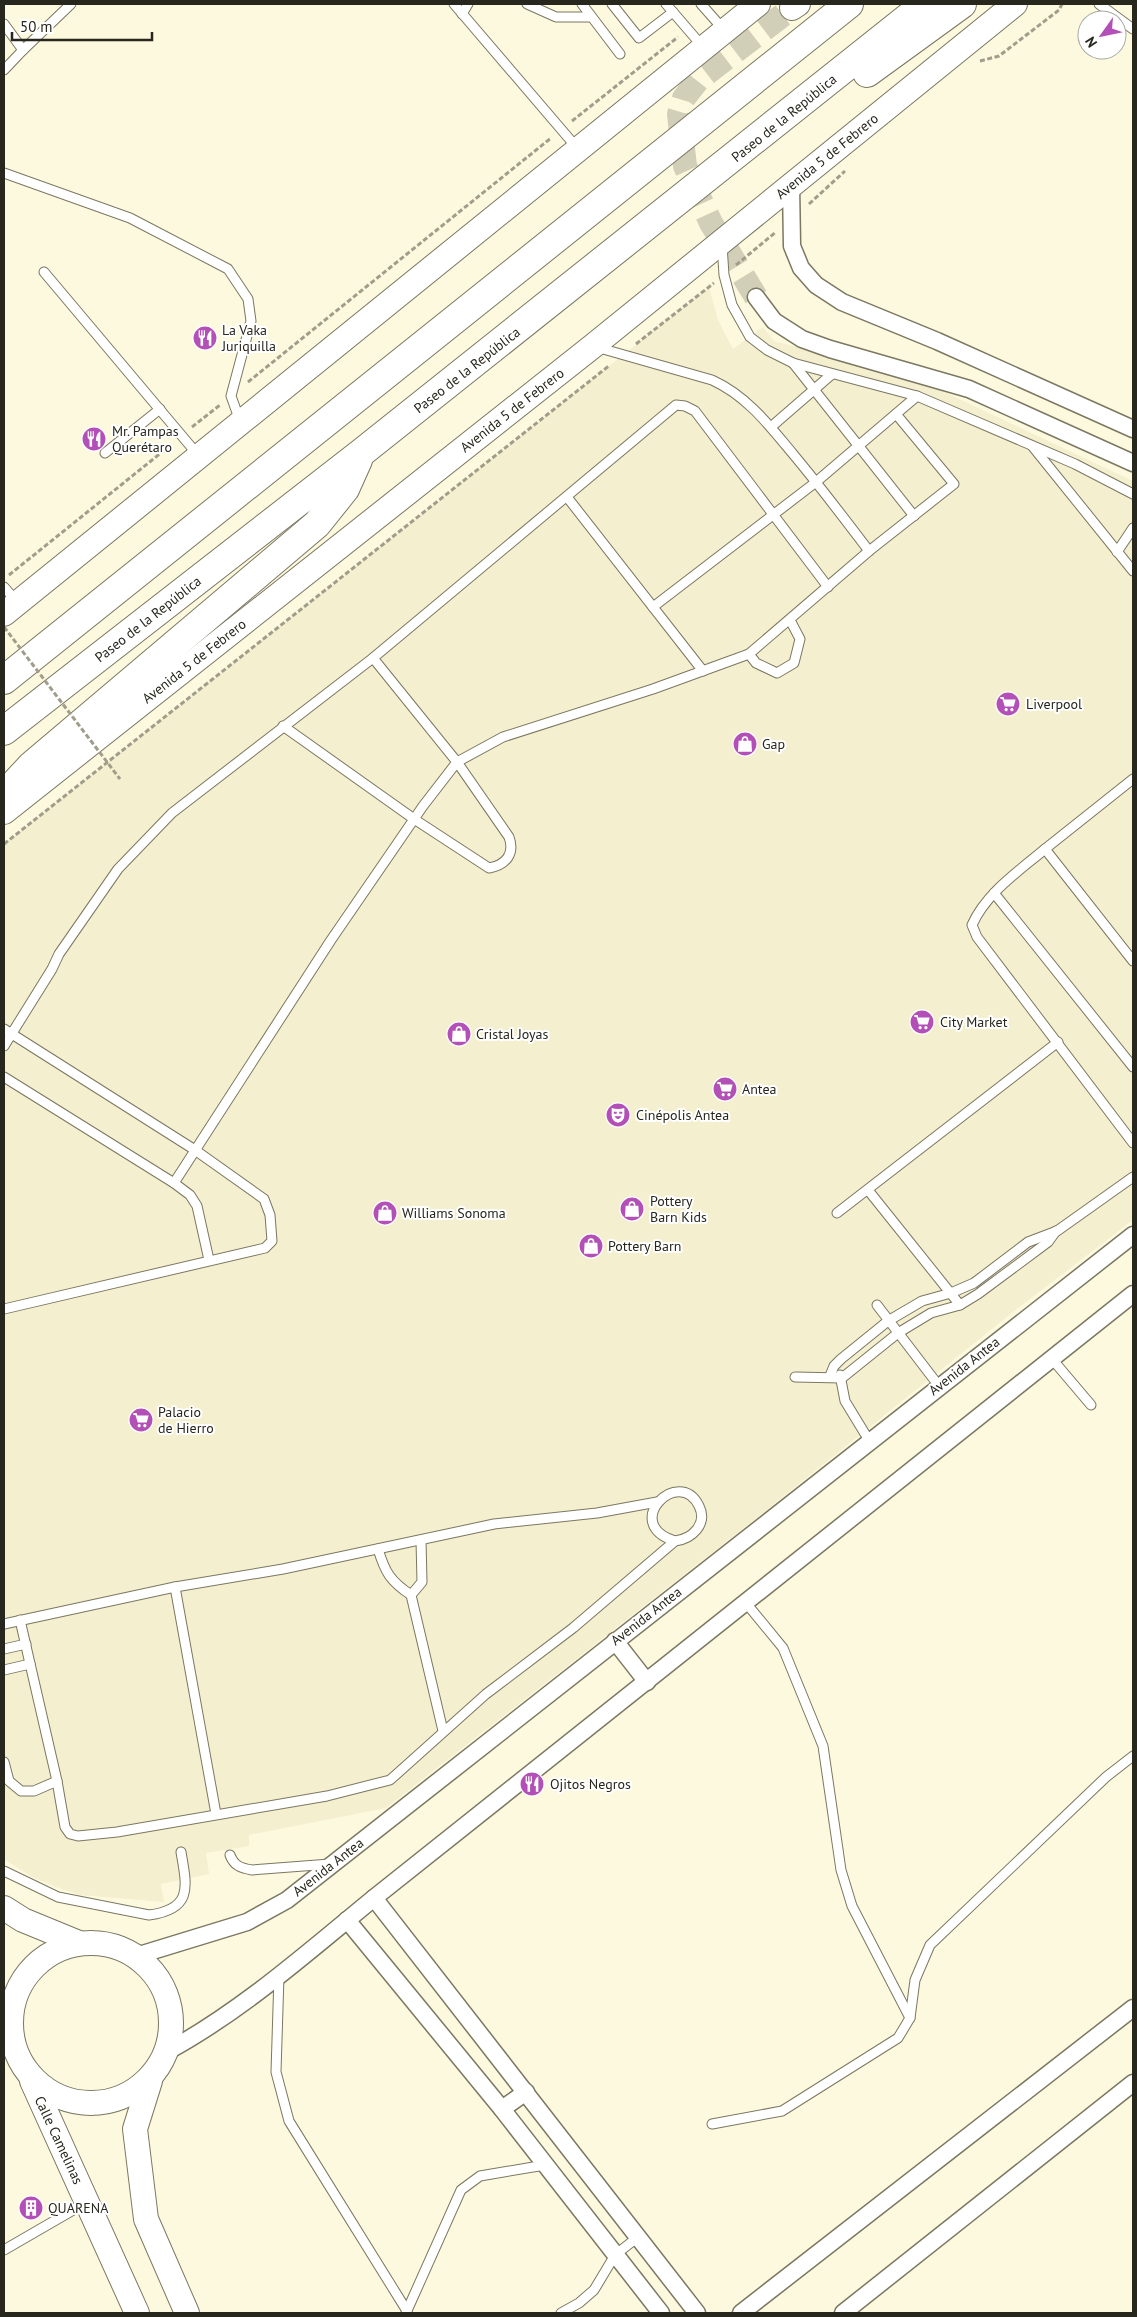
<svg xmlns="http://www.w3.org/2000/svg" width="1137" height="2317" font-family="'PT Sans',sans-serif">
	<style>
		.built { fill: #f4efce }
		.lines { fill: none; stroke-linecap: round; stroke-linejoin: round }
		.secondary-tunnel { stroke: #d2cfb8; stroke-width: 24; stroke-dasharray: 24 12; stroke-linecap: butt }
		.lane-casing { stroke: #7b7761; stroke-width: 11 }
		.street-casing { stroke: #7b7761; stroke-width: 19 }
		.secondary-casing { stroke: #7b7761; stroke-width: 26 }
		.highway-casing { stroke: #7b7761; stroke-width: 30 }
		.path { stroke: #a09d8a; stroke-width: 3; stroke-dasharray: 5 2.5; stroke-linecap: butt }
		.lane { stroke: #fff; stroke-width: 9 }
		.street { stroke: #fff; stroke-width: 16 }
		.secondary { stroke: #fff; stroke-width: 24 }
		.highway { stroke: #fff; stroke-width: 28 }
		.path-bridge { stroke: #a09d8a; stroke-width: 3; stroke-dasharray: 5 2.5; stroke-linecap: butt }
		.labels { text-anchor: middle; stroke-width: 4; stroke-linejoin: round; paint-order: stroke }
		.street-label { font-size: 14px; fill: #28271d; stroke: #fff }
		.poi-label { font-size: 14px; fill: #28271d; stroke: #fff; text-anchor: start }
	</style>
	<rect width="100%" height="100%" fill="#fdf9df"/>
	<polygon class="built" points="709,287 718,320 733,349 763,327 774,341 921,381 1133,481 1133,1220 1008,1316 764,1512 386,1808 249,1835 249,1846 206,1853 209,1874 161,1884 164,1902 80,1895 56,1887 32,1877 4,1859 4,844"/>
	<g class="lines">
		<polyline class="secondary-tunnel" points="756,297 711,223 685,166 679,114 684,98 698,80 792,8"/>
		<defs>
			<g id="lane">
				<polyline points="454,4 578,149"/>
				<polyline points="527,4 556,17 591,17"/>
				<polyline points="582,4 620,54"/>
				<polyline points="612,4 639,38 673,12"/>
				<polyline points="666,4 703,47"/>
				<polyline points="701,4 724,30"/>
				<polyline points="1099,4 1133,29"/>
				<polyline points="462,14 468,4"/>
				<polyline points="4,24 23,50 4,70"/>
				<polyline points="23,50 71,4"/>
				<polyline points="4,173 130,218 228,269 248,299 251,321 231,396 240,421"/>
				<polyline points="722,245 724,275 732,305 750,337 767,350 793,363 917,396 1075,464 1133,494"/>
				<polyline points="44,272 198,455"/>
				<path d="M596 347 712 380C747 396 769 425 793 454 819 485 844 518 869 551"/>
				<polyline points="793,363 914,516"/>
				<polyline points="771,427 832,374"/>
				<polyline points="1033,447 1133,571"/>
				<polyline points="105,453 160,409"/>
				<polyline points="567,497 703,671"/>
				<polyline points="1117,552 1133,528"/>
				<polyline points="4,587 18,603"/>
				<polyline points="653,607 816,482 917,396"/>
				<polyline points="749,654 756,663 777,673 794,663 800,639 790,620"/>
				<path d="M283 726 414 819 489 868C506 865 515 854 509 837L457 762 373 658"/>
				<polyline points="1133,779 1045,849 1133,961"/>
				<path d="M1045 849C1019 871 986 893 972 925L977 937 1133 1143"/>
				<polyline points="994,893 1133,1067"/>
				<polyline points="4,1029 195,1150 264,1199 270,1215 272,1241 265,1248 4,1309"/>
				<polyline points="4,1046 52,969 59,954 118,869 172,813 373,658 676,405 685,406 695,411 828,587"/>
				<polyline points="4,1077 174,1183 190,1195 197,1206 209,1260"/>
				<polyline points="174,1183 331,940 423,806 457,762 503,737 653,689 749,654 869,551 954,484 896,414"/>
				<polyline points="868,1190 960,1305"/>
				<polyline points="837,1213 1058,1042"/>
				<polyline points="877,1305 939,1386"/>
				<polyline points="1052,1359 1091,1405"/>
				<polyline points="840,1375 845,1401 870,1442"/>
				<polyline points="830,1376 834,1366 841,1359 888,1321 922,1301 951,1293 974,1283 1028,1242 1057,1231 1133,1177"/>
				<polyline points="795,1377 842,1378 898,1333 931,1313 960,1305 978,1294 1048,1242 1056,1231"/>
				<path d="M378 1549C385 1572 390 1581 411 1595L443 1731"/>
				<polyline points="175,1587 216,1814"/>
				<polyline points="411,1595 422,1582 421,1540"/>
				<polyline points="746,1603 783,1648 823,1746 841,1870 852,1906 910,2018"/>
				<path d="M20 1620 57 1781 65 1827 70 1834 78 1836 117 1832 327 1796 390 1780 486 1694 573 1628 675 1541C692 1539 708 1524 699 1506 679 1465 620 1524 675 1541"/>
				<polyline points="4,1624 175,1587 283,1569 494,1524 597,1513 657,1502"/>
				<polyline points="4,1649 26,1644"/>
				<polyline points="4,1670 30,1664"/>
				<polyline points="4,1762 9,1781 21,1791 34,1791 57,1781"/>
				<path d="M230 1855C234 1866 241 1868 252 1870L330 1864"/>
				<path d="M4 1871 58 1897 149 1915C193 1909 187 1887 181 1852"/>
				<polyline points="279,1976 276,2072 289,2121 407,2311"/>
				<polyline points="712,2124 782,2111 898,2038 910,2018 915,1980 930,1945 1106,1777 1133,1756"/>
				<polyline points="4,2250 87,2202"/>
				<polyline points="406,2313 461,2190 480,2176 545,2165"/>
				<polyline points="561,2313 579,2303 594,2290 615,2255 638,2237"/>
			</g>
			<g id="street">
				<polyline points="791,185 792,246 801,268 816,285 842,302 937,341 1133,429"/>
				<polyline points="756,297 774,321 802,339 830,349 969,389 1133,463"/>
				<polyline points="615,1641 647,1682"/>
				<polyline points="374,1898 697,2313"/>
				<polyline points="347,1920 502,2109 661,2313"/>
				<polyline points="136,1956 247,1922 287,1900 1133,1235"/>
				<path d="M168 2051C243 2010 308 1952 374 1898L1133 1294"/>
				<polyline points="502,2109 526,2092"/>
				<polyline points="741,2313 1133,2008"/>
				<polyline points="843,2313 1133,2083"/>
			</g>
			<g id="secondary">
				<polyline points="792,8 798,4"/>
				<polyline points="4,614 758,4"/>
				<polyline points="4,812 593,346 1015,4"/>
				<polyline points="4,1908 23,1920 79,1943"/>
				<circle cx="91" cy="2023" r="80"/>
				<polyline points="32,2081 137,2313"/>
				<polyline points="150,2081 135,2129 146,2219 187,2313"/>
			</g>
			<g id="highway">
				<polyline points="867,73 962,4"/>
				<polyline points="4,680 849,4"/>
				<polyline points="4,731 361,453 925,4"/>
				<polyline points="4,795 31,766 317,524 345,489 358,460"/>
			</g>
		</defs>
		<use href="#lane" class="lane-casing"/>
		<use href="#street" class="street-casing"/>
		<use href="#secondary" class="secondary-casing"/>
		<use href="#highway" class="highway-casing"/>
		<g class="path">
			<polyline points="980,61 999,56 1059,10 1062,4"/>
			<polyline points="572,121 678,37"/>
			<polyline points="809,204 845,171"/>
			<polyline points="736,265 776,232"/>
			<polyline points="636,344 714,283"/>
			<polyline points="248,382 551,138"/>
			<polyline points="192,427 220,405"/>
			<polyline points="9,575 172,444"/>
			<polyline points="4,844 610,365"/>
			<polyline points="156,1967 173,2001 178,2022 176,2025"/>
		</g>
		<use href="#lane" class="lane"/>
		<use href="#street" class="street"/>
		<use href="#secondary" class="secondary"/>
		<use href="#highway" class="highway"/>
		<polyline class="path-bridge" points="4,627 120,779"/>
	</g>
	<defs>
		<symbol id="restaurant-disc" viewBox="-11 -11 22 22"><circle r="9.5" fill="#b350b7" stroke="#fff"/><path d="M-5-6h1v4h1v-4h1v4h1v-4h1v5L-1.5 .5V6h-2V.5L-5-1ZM5-6V6H3V1.5H1.5Q1.5-4 5-6Z" fill="#fff"/></symbol>
		<symbol id="supermarket-disc" viewBox="-11 -11 22 22"><circle r="9.5" fill="#b350b7" stroke="#fff"/><path d="M-6-5.5h2.5l.6 2H6L4.5 2H-2.5L-4.4-4H-6ZM-1.5 3.2a1.3 1.3 0 1 0 .1 0ZM3 3.2a1.3 1.3 0 1 0 .1 0Z" fill="#fff"/></symbol>
		<symbol id="shop-disc" viewBox="-11 -11 22 22"><circle r="9.5" fill="#b350b7" stroke="#fff"/><path d="M-5-2.5h2.3a2.7 3.5 0 0 1 5.4 0H5L5.5 6h-11ZM-1.5-2.5h3a1.5 2.3 0 0 0-3 0Z" fill="#fff"/></symbol>
		<symbol id="theatre-disc" viewBox="-11 -11 22 22"><circle r="9.5" fill="#b350b7" stroke="#fff"/><path d="M-5-5.5Q0-4 5-5.5V0Q5 5 0 6Q-5 5-5 0ZM-3.3-2.5H-1v1.5H-3.3ZM1-2.5H3.3v1.5H1ZM-2.8 1Q0 5.5 2.8 1Z" fill="#fff"/></symbol>
		<symbol id="building-disc" viewBox="-11 -11 22 22"><circle r="9.5" fill="#b350b7" stroke="#fff"/><path d="M-4-6H4V6H1V3H-1V6H-4ZM-2.5-4.3h1.7v1.8h-1.7ZM.8-4.3h1.7v1.8H.8ZM-2.5-1h1.7V.8h-1.7ZM.8-1h1.7V.8H.8Z" fill="#fff"/></symbol>
	</defs>
	<g fill-rule="evenodd">
		<use href="#restaurant-disc" x="191" y="324" width="28" height="28"/>
		<use href="#restaurant-disc" x="80" y="425" width="28" height="28"/>
		<use href="#supermarket-disc" x="994" y="690" width="28" height="28"/>
		<use href="#shop-disc" x="731" y="730" width="28" height="28"/>
		<use href="#supermarket-disc" x="908" y="1008" width="28" height="28"/>
		<use href="#shop-disc" x="445" y="1020" width="28" height="28"/>
		<use href="#supermarket-disc" x="711" y="1075" width="28" height="28"/>
		<use href="#theatre-disc" x="604" y="1101" width="28" height="28"/>
		<use href="#shop-disc" x="618" y="1195" width="28" height="28"/>
		<use href="#shop-disc" x="371" y="1199" width="28" height="28"/>
		<use href="#shop-disc" x="577" y="1232" width="28" height="28"/>
		<use href="#supermarket-disc" x="127" y="1406" width="28" height="28"/>
		<use href="#restaurant-disc" x="518" y="1770" width="28" height="28"/>
		<use href="#building-disc" x="17" y="2194" width="28" height="28"/>
	</g>
	<g class="labels">
		<g class="street-label">
			<text transform="translate(784 118) rotate(-39)" y="5">Paseo de la República</text>
			<text transform="translate(827 156) rotate(-39)" y="5">Avenida 5 de Febrero</text>
			<text transform="translate(467 370) rotate(-38)" y="5">Paseo de la República</text>
			<text transform="translate(512 410) rotate(-38)" y="5">Avenida 5 de Febrero</text>
			<text transform="translate(148 619) rotate(-38)" y="5">Paseo de la República</text>
			<text transform="translate(194 661) rotate(-38)" y="5">Avenida 5 de Febrero</text>
			<text transform="translate(964 1366) rotate(-38)" y="5">Avenida Antea</text>
			<text transform="translate(646 1616) rotate(-38)" y="5">Avenida Antea</text>
			<text transform="translate(328 1867) rotate(-38)" y="5">Avenida Antea</text>
			<text transform="translate(59 2140) rotate(65)" y="5">Calle Camelinas</text>
		</g>
		<g class="poi-label">
			<text x="222" y="335">La Vaka<tspan x="222" dy="16">Juriquilla</tspan></text>
			<text x="112" y="436">Mr. Pampas<tspan x="112" dy="16">Querétaro</tspan></text>
			<text x="1026" y="709">Liverpool</text>
			<text x="762" y="749">Gap</text>
			<text x="940" y="1027">City Market</text>
			<text x="476" y="1039">Cristal Joyas</text>
			<text x="742" y="1094">Antea</text>
			<text x="636" y="1120">Cinépolis Antea</text>
			<text x="650" y="1206">Pottery<tspan x="650" dy="16">Barn Kids</tspan></text>
			<text x="402" y="1218">Williams Sonoma</text>
			<text x="608" y="1251">Pottery Barn</text>
			<text x="158" y="1417">Palacio<tspan x="158" dy="16">de Hierro</tspan></text>
			<text x="550" y="1789">Ojitos Negros</text>
			<text x="48" y="2213">QUARENA</text>
		</g>
	</g>
	<rect width="1137" height="2317" fill="none" stroke="#28271d" stroke-width="10"/>
	<g transform="translate(1102 35) rotate(237)"><circle r="24" fill="#ffffff" stroke="#a9a9a5"/>
	<path d="M0-4L9 19L0 12L-9 19Z" fill="#b350b7"/>
	<text y="-8" font-size="14" font-weight="bold" text-anchor="middle" fill="#28271d">N</text>
	</g>
	<path d="M12 32v8h140v-8" fill="none" stroke="#28271d" stroke-width="2.5"/>
	<text x="20" y="32" font-size="15" fill="#28271d" stroke="#ffffff" stroke-width="4" paint-order="stroke">50 m</text>
</svg>
